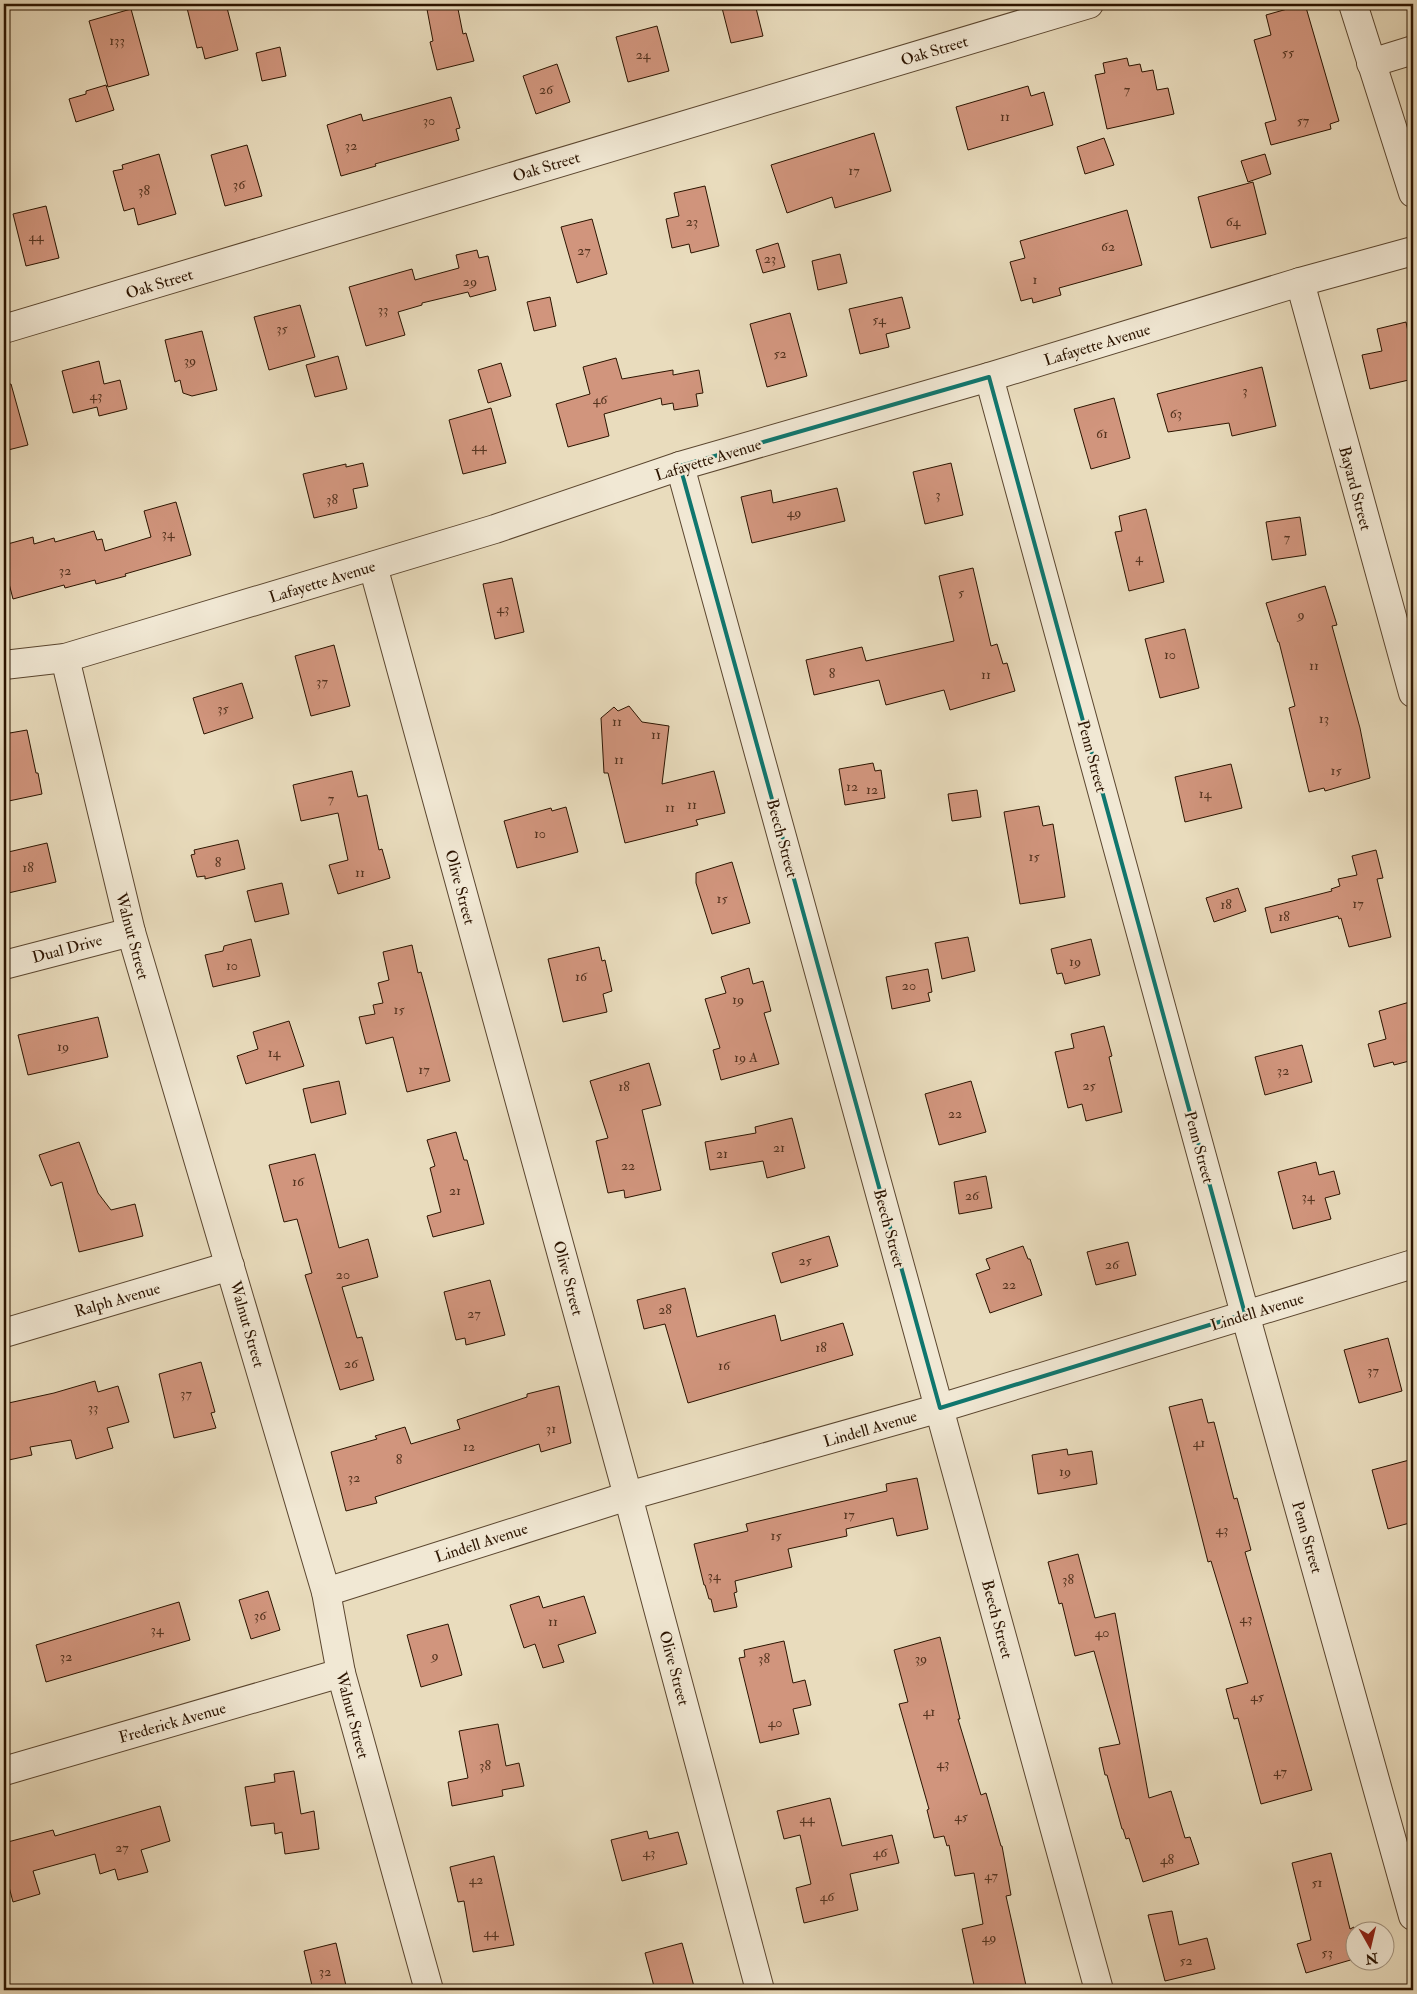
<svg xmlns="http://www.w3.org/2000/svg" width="1417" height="1994" font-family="'IM FELL Double Pica',serif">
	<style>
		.building { fill: #d1957d; stroke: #2c1400 }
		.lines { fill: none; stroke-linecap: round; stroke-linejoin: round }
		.minor-casing { stroke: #5b462f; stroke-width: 30 }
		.minor { stroke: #f1e8d4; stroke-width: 28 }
		.marked { fill: none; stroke: #0f766e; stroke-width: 4; stroke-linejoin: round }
		.labels { text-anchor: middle; stroke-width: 4.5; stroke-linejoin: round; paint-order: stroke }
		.number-label { font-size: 14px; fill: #55341f }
		.street-label { font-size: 16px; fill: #2c1400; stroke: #f1e8d4 }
	</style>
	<rect width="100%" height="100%" fill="#e9dcbd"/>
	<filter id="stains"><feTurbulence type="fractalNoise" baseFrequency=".004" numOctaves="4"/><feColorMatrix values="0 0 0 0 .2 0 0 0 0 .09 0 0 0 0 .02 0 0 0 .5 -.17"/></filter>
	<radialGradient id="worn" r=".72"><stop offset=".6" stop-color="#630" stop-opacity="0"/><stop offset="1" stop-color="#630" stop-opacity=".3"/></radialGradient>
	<g class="building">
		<polygon points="186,4 226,4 238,50 205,59 202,47 197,48"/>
		<polygon points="426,4 457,4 463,34 466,33 474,61 437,70 430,42 433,41"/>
		<polygon points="721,4 755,4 763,36 731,43"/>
		<polygon points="1305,4 1339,121 1330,124 1331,129 1271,145 1265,123 1276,120 1254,40 1271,35 1266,15"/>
		<polygon points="131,9 149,75 108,87 89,21"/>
		<polygon points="657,26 669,71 628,82 616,37"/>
		<polygon points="280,47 286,76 262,81 256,53"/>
		<polygon points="1127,58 1129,66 1140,64 1142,72 1153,70 1157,90 1168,88 1174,114 1107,129 1095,75 1105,73 1103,63"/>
		<polygon points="557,64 570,102 536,114 523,76"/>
		<polygon points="106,85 114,110 76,122 69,99 86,94 86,91"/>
		<polygon points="1028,86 1031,96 1044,92 1053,125 968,150 956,107"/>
		<polygon points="451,97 460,128 456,129 459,140 375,164 376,166 341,176 327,125 361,114 363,121"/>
		<polygon points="874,133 891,191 835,208 832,197 787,213 771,165"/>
		<polygon points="1104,138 1114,165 1085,174 1077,147"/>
		<polygon points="247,145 262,196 225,206 211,155"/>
		<polygon points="159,154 176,214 138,225 134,208 124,211 113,171 123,169 122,165"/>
		<polygon points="1265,154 1271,174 1248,182 1241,161"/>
		<polygon points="1253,182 1266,234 1211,248 1198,197"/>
		<polygon points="705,186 719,246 691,253 689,244 672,248 666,219 679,216 674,193"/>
		<polygon points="46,206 59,258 26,266 13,214"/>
		<polygon points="1127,210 1142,265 1059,288 1061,295 1033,303 1032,298 1021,301 1010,262 1025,258 1020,241"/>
		<polygon points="592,219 607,274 577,283 561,227"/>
		<polygon points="778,243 785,267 763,273 756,250"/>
		<polygon points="477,250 479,258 488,256 496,290 470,297 468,292 422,303 422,305 398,312 405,335 366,346 349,287 412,269 415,280 459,268 456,255"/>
		<polygon points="840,254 847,283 818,290 812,261"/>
		<polygon points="550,297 556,326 534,331 527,302"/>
		<polygon points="902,297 910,328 886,334 889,347 860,354 849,309"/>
		<polygon points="300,305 315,357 269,370 254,317"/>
		<polygon points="790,313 807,376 767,387 750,324"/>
		<polygon points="1406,322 1413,355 1413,379 1370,389 1362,355 1382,351 1377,329"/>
		<polygon points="202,331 217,390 192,396 183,393 180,380 175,382 165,340"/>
		<polygon points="338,356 347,389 315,397 306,365"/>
		<polygon points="616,358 622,379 673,370 673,375 699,370 703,393 696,394 698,406 674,410 673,403 662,405 661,398 604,414 609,436 568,447 556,404 590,394 583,367"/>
		<polygon points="99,361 104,384 120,380 127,409 99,416 97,407 73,413 62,371"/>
		<polygon points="501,363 511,396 488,403 478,370"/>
		<polygon points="1262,367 1276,426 1232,436 1229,423 1168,432 1157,394"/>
		<polygon points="11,384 28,445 4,451 4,385"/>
		<polygon points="1114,398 1130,458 1091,469 1074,409"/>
		<polygon points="491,408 506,463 463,474 449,420"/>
		<polygon points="363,463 368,486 353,489 357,508 314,518 303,474 346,464 346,467"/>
		<polygon points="951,463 963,515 925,524 913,472"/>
		<polygon points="837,488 845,521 752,543 741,497 771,490 773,503"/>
		<polygon points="176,502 191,555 125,574 126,576 96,584 95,580 65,588 64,585 13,599 4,564 4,545 33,537 34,544 54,538 55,542 94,531 97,540 102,539 105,551 151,537 144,511"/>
		<polygon points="1146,509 1164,582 1129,591 1115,532 1122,531 1119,516"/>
		<polygon points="1300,517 1306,555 1272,560 1266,522"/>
		<polygon points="973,568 991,646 997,644 1003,664 1007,663 1015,691 950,710 944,690 886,705 879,680 814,695 806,660 862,647 866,661 954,641 939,576"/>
		<polygon points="512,578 524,632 495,639 483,584"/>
		<polygon points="1325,586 1337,625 1332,626 1360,728 1370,778 1325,791 1324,788 1309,792 1289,708 1295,706 1279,642 1278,642 1266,603"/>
		<polygon points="1185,629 1199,688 1160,698 1145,639"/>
		<polygon points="334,645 350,706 311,716 295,656"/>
		<polygon points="242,683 253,718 204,734 193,698"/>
		<polygon points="629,706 642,722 669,726 662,784 714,771 725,813 696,820 698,825 625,843 608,773 604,773 601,718 614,707 618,711"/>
		<polygon points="27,730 36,773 38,773 42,794 4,802 4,734"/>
		<polygon points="873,763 875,771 881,770 885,798 845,805 839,769"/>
		<polygon points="1231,764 1242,808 1185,822 1175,777"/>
		<polygon points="352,771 358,797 367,795 379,850 382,849 390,878 338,894 329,865 348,860 338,813 301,821 293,785"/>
		<polygon points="977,790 981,817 952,821 948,794"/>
		<polygon points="1039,806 1043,826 1053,824 1065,897 1020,904 1004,812"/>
		<polygon points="566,807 578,852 517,868 504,821 551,808 552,811"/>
		<polygon points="238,840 245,869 205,879 205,876 197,877 191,855 195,854 194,850"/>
		<polygon points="47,843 56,882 4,894 4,853"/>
		<polygon points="1376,850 1383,878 1377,879 1391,937 1349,947 1341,918 1339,919 1338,916 1271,933 1265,908 1332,891 1331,889 1340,886 1338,879 1357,875 1352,856"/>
		<polygon points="732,862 750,923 712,934 696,883 696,873"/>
		<polygon points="282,883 289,914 255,922 247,891"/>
		<polygon points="1238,888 1246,911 1214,922 1206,898"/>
		<polygon points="968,937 975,971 942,979 935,943"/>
		<polygon points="251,939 260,976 213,987 205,955 223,951 224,946"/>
		<polygon points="1091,939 1100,975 1065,984 1062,973 1057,974 1051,949"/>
		<polygon points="412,945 418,973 421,972 450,1081 407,1092 393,1037 366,1044 359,1017 375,1014 373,1005 383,1003 378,983 389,980 383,952"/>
		<polygon points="599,947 602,961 605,960 612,991 603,994 607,1012 563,1022 548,959"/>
		<polygon points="749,968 753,984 763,981 771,1011 764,1013 779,1064 721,1080 713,1050 720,1048 705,999 726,993 721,977"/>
		<polygon points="928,969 932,992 928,993 930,1001 892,1009 886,977"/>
		<polygon points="1413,1001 1413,1060 1394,1065 1393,1062 1374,1067 1368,1044 1386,1039 1379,1011"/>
		<polygon points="98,1017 108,1057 28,1075 18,1035"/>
		<polygon points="289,1021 304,1066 246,1084 237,1056 258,1049 253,1032"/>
		<polygon points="1104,1026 1112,1056 1109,1057 1122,1112 1086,1121 1082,1104 1068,1108 1055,1052 1074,1048 1071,1034"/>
		<polygon points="1302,1045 1312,1082 1265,1095 1255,1057"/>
		<polygon points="649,1063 661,1105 642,1110 661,1190 625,1198 624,1190 608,1193 596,1141 608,1138 590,1081"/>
		<polygon points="339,1081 346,1114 311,1123 303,1089"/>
		<polygon points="971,1081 986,1132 939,1145 925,1094"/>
		<polygon points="792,1118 805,1168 767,1178 763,1161 710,1170 705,1142 756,1133 755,1127"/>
		<polygon points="456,1132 464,1160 467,1160 484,1224 433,1237 427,1216 441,1212 430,1168 435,1166 427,1140"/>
		<polygon points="79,1142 98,1193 111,1210 135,1204 143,1236 79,1252 62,1182 51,1186 39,1155"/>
		<polygon points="315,1154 339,1248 368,1239 378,1277 342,1287 357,1338 362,1337 374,1380 340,1390 305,1275 312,1273 297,1219 284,1222 269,1165"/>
		<polygon points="1316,1162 1319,1175 1334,1171 1340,1194 1325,1198 1331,1219 1293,1229 1278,1172"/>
		<polygon points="986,1176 992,1208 959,1214 954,1182"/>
		<polygon points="829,1236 838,1266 781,1283 772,1253"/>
		<polygon points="1128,1242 1136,1275 1096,1285 1087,1252"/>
		<polygon points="1023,1246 1028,1259 1030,1259 1042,1295 990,1313 976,1274 990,1269 986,1259"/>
		<polygon points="490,1280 505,1335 466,1345 465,1338 456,1340 444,1292"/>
		<polygon points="685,1288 697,1337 775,1315 781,1341 843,1323 853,1355 688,1403 665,1324 644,1329 637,1300"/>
		<polygon points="1388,1338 1402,1391 1359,1403 1344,1350"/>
		<polygon points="201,1362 215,1412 211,1413 216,1428 174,1438 159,1374"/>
		<polygon points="95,1381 98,1392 118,1386 129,1422 107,1428 113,1448 76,1459 71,1440 30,1447 32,1455 4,1461 4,1404 54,1393"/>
		<polygon points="559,1386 571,1443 541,1452 539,1444 375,1497 377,1503 346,1511 331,1452 377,1439 375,1436 405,1427 411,1444 460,1429 457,1420 527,1397 527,1394"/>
		<polygon points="1202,1399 1208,1423 1214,1422 1234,1499 1237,1498 1251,1550 1245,1552 1312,1790 1261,1804 1238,1718 1234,1719 1226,1689 1248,1683 1211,1561 1208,1562 1169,1407"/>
		<polygon points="1067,1449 1068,1455 1092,1451 1097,1484 1038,1494 1032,1455"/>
		<polygon points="1413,1459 1413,1522 1388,1529 1372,1470"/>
		<polygon points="917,1478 928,1529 897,1536 893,1518 846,1529 847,1536 788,1549 792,1567 735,1581 737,1592 734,1593 737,1607 714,1612 711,1599 709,1599 705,1585 704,1585 694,1544 748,1531 746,1524 887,1491 886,1484"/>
		<polygon points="1078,1554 1095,1618 1115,1613 1149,1798 1171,1791 1185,1838 1190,1837 1199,1864 1143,1882 1129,1838 1126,1839 1123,1829 1122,1829 1107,1775 1105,1775 1099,1748 1120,1744 1094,1651 1075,1656 1062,1603 1059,1604 1048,1562"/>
		<polygon points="268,1591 280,1630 251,1639 239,1600"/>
		<polygon points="539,1596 543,1608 584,1596 596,1633 558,1645 564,1662 543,1668 535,1644 524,1648 510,1605"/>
		<polygon points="179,1602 190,1640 46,1682 36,1645"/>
		<polygon points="448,1624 462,1675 421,1687 407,1635"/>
		<polygon points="940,1637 960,1719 958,1719 981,1795 986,1793 1001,1846 1002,1846 1011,1895 1006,1896 1027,1990 975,1990 962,1929 983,1924 974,1873 955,1876 949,1845 947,1846 944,1836 934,1838 927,1810 929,1809 899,1704 908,1702 894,1650"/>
		<polygon points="784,1641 793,1683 805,1680 811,1705 793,1709 799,1734 760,1743 739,1658 745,1657 744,1650"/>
		<polygon points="498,1724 506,1766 519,1763 524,1786 502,1790 503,1796 452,1806 448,1782 468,1778 459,1731"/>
		<polygon points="294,1771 301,1814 314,1811 319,1849 285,1854 282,1832 275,1834 274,1823 251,1826 245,1787 275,1782 274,1774"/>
		<polygon points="830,1798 842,1846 892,1835 899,1863 850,1874 858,1910 804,1923 796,1888 811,1884 800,1835 784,1839 777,1811"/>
		<polygon points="160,1806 170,1841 141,1850 148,1872 118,1880 115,1869 100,1874 95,1854 33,1871 40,1894 13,1902 4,1868 4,1843 53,1830 55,1836"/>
		<polygon points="647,1831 649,1839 678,1832 687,1864 622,1881 611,1840"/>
		<polygon points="1331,1853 1350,1929 1354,1927 1354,1959 1306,1973 1297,1944 1311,1940 1292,1863"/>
		<polygon points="494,1856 514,1945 473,1952 464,1901 458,1902 450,1867"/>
		<polygon points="1172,1911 1179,1945 1207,1938 1215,1969 1165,1981 1148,1915"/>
		<polygon points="336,1943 347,1990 313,1990 304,1951"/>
		<polygon points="682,1943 695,1990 655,1990 645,1953"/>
	</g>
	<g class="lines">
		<defs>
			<g id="minor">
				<polyline points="1353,4 1413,193"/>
				<polyline points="1371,63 1413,50"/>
				<polyline points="1300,282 1413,693"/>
				<polyline points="4,329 1089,4"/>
				<polyline points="989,377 1245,1314 1413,1916"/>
				<polyline points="680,466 1099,1990"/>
				<polyline points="373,566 628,1496 760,1990"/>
				<polyline points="65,658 131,932 326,1592 341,1673 429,1990"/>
				<polyline points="4,665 65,658 495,529 680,466 989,377 1300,282 1413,251"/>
				<polyline points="4,965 131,932"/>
				<polyline points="4,1333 230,1266"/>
				<polyline points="326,1592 628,1496 940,1408 1413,1264"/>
				<polyline points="4,1771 341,1673"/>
			</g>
		</defs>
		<use href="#minor" class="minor-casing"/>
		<use href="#minor" class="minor"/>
	</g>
	<path class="marked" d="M989 377 1245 1314 940 1408 680 466Z"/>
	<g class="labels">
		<g class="number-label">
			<text x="117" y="45">133</text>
			<text x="1288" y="57">55</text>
			<text x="643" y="59">24</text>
			<text x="546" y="94">26</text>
			<text x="1127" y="94">7</text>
			<text x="1005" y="121">11</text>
			<text x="429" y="125">30</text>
			<text x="1303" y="125">57</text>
			<text x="351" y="150">32</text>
			<text x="854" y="175">17</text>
			<text x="239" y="189">36</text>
			<text x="144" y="195">38</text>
			<text x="692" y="226">23</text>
			<text x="1233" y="226">64</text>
			<text x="36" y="241">44</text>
			<text x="1108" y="251">62</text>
			<text x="584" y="255">27</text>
			<text x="770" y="263">23</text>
			<text x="1035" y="284">1</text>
			<text x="470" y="286">29</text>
			<text x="383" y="314">33</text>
			<text x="879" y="324">54</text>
			<text x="282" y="333">35</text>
			<text x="780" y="358">52</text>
			<text x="190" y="365">39</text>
			<text x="1245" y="395">3</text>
			<text x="96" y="400">43</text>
			<text x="600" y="404">46</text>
			<text x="1176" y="418">63</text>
			<text x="1102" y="438">61</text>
			<text x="479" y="451">44</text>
			<text x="938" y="499">3</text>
			<text x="332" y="504">38</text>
			<text x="794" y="517">49</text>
			<text x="168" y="538">34</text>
			<text x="1287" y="542">7</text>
			<text x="1139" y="562">4</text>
			<text x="65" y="575">32</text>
			<text x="961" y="597">5</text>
			<text x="503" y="613">43</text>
			<text x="1301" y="619">9</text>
			<text x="1170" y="659">10</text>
			<text x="1314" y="670">11</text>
			<text x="832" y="678">8</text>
			<text x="986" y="679">11</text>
			<text x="322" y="686">37</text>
			<text x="223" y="713">35</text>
			<text x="1324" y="723">13</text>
			<text x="617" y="726">11</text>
			<text x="656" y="739">11</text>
			<text x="619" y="764">11</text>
			<text x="1336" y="775">15</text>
			<text x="852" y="791">12</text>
			<text x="872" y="794">12</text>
			<text x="1205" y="798">14</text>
			<text x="331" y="803">7</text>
			<text x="692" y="809">11</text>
			<text x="670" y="812">11</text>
			<text x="540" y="838">10</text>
			<text x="1034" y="861">15</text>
			<text x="218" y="867">8</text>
			<text x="28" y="872">18</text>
			<text x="360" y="877">11</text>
			<text x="722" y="903">15</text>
			<text x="1358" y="908">17</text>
			<text x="1226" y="909">18</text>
			<text x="1284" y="921">18</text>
			<text x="1075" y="966">19</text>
			<text x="232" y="970">10</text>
			<text x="581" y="981">16</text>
			<text x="909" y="990">20</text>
			<text x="738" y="1004">19</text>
			<text x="399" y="1014">15</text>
			<text x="63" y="1051">19</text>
			<text x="274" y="1057">14</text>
			<text x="746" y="1062">19 A</text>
			<text x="424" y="1074">17</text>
			<text x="1283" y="1075">32</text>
			<text x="1089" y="1090">25</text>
			<text x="624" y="1091">18</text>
			<text x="955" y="1118">22</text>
			<text x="779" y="1152">21</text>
			<text x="722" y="1158">21</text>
			<text x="628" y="1170">22</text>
			<text x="298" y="1186">16</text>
			<text x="455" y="1195">21</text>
			<text x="972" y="1200">26</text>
			<text x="1308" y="1201">34</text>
			<text x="805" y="1265">25</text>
			<text x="1112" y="1269">26</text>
			<text x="343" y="1279">20</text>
			<text x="1009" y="1289">22</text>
			<text x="665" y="1314">28</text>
			<text x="474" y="1318">27</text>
			<text x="821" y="1352">18</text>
			<text x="351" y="1368">26</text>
			<text x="724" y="1370">16</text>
			<text x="1373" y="1375">37</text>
			<text x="186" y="1398">37</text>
			<text x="93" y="1412">33</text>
			<text x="551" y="1433">31</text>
			<text x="1199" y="1447">41</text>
			<text x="469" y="1451">12</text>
			<text x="399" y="1464">8</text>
			<text x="1065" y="1476">19</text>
			<text x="354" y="1482">32</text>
			<text x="849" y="1519">17</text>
			<text x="1222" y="1534">43</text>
			<text x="776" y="1540">15</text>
			<text x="714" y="1580">34</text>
			<text x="1068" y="1584">38</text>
			<text x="260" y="1620">36</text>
			<text x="1246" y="1623">43</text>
			<text x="553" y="1626">11</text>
			<text x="157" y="1634">34</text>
			<text x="1102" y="1637">40</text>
			<text x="435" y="1660">9</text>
			<text x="66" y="1661">32</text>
			<text x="764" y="1663">38</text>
			<text x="921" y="1663">39</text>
			<text x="1257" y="1701">45</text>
			<text x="929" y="1716">41</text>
			<text x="775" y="1727">40</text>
			<text x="943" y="1768">43</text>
			<text x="485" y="1770">38</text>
			<text x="1280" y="1776">47</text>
			<text x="961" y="1821">45</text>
			<text x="807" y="1823">44</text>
			<text x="122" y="1852">27</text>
			<text x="649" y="1857">43</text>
			<text x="880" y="1857">46</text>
			<text x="1167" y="1864">48</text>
			<text x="991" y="1880">47</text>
			<text x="476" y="1884">42</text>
			<text x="1317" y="1887">51</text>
			<text x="827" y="1901">46</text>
			<text x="491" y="1937">44</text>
			<text x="989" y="1942">49</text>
			<text x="1327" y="1957">53</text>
			<text x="1186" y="1965">52</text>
			<text x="325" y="1976">32</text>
		</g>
		<g class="street-label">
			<text transform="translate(934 50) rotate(-17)" y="6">Oak Street</text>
			<text transform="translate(546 166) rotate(-17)" y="6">Oak Street</text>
			<text transform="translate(159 283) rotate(-17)" y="6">Oak Street</text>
			<text transform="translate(1097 344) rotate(-17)" y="6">Lafayette Avenue</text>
			<text transform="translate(708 459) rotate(-17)" y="6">Lafayette Avenue</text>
			<text transform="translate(1356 488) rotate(75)" y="6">Bayard Street</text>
			<text transform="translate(322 581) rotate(-17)" y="6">Lafayette Avenue</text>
			<text transform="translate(1093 756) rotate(75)" y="6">Penn Street</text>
			<text transform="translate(783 838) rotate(75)" y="6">Beech Street</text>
			<text transform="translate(461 887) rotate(75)" y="6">Olive Street</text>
			<text transform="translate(133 936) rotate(75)" y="6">Walnut Street</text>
			<text transform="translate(67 948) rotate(-15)" y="6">Dual Drive</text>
			<text transform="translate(1200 1147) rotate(75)" y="6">Penn Street</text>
			<text transform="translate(890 1228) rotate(75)" y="6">Beech Street</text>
			<text transform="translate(569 1278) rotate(75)" y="6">Olive Street</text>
			<text transform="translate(117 1299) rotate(-16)" y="6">Ralph Avenue</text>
			<text transform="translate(1257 1311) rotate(-17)" y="6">Lindell Avenue</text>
			<text transform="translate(248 1324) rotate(74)" y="6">Walnut Street</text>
			<text transform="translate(870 1428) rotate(-16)" y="6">Lindell Avenue</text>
			<text transform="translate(1308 1537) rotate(74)" y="6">Penn Street</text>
			<text transform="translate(481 1542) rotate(-18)" y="6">Lindell Avenue</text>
			<text transform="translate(998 1619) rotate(75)" y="6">Beech Street</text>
			<text transform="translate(675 1668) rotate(75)" y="6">Olive Street</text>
			<text transform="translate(353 1715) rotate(75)" y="6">Walnut Street</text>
			<text transform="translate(172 1722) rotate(-16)" y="6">Frederick Avenue</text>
		</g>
	</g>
	<rect width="1417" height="1994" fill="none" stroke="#e9dcbd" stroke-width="20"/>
	<rect x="5" y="5" width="1407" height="1984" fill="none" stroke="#2c1400" stroke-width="2.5"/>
	<rect x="10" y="10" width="1397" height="1974" fill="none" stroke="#2c1400"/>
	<g transform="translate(1370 1946) rotate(172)"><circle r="24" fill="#f1e8d4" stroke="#a2937f"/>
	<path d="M0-4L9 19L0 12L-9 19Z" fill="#8f2418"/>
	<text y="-8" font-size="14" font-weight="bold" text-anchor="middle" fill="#2c1400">N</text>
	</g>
	<rect width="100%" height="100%" filter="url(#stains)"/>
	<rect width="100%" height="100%" fill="url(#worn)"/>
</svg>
